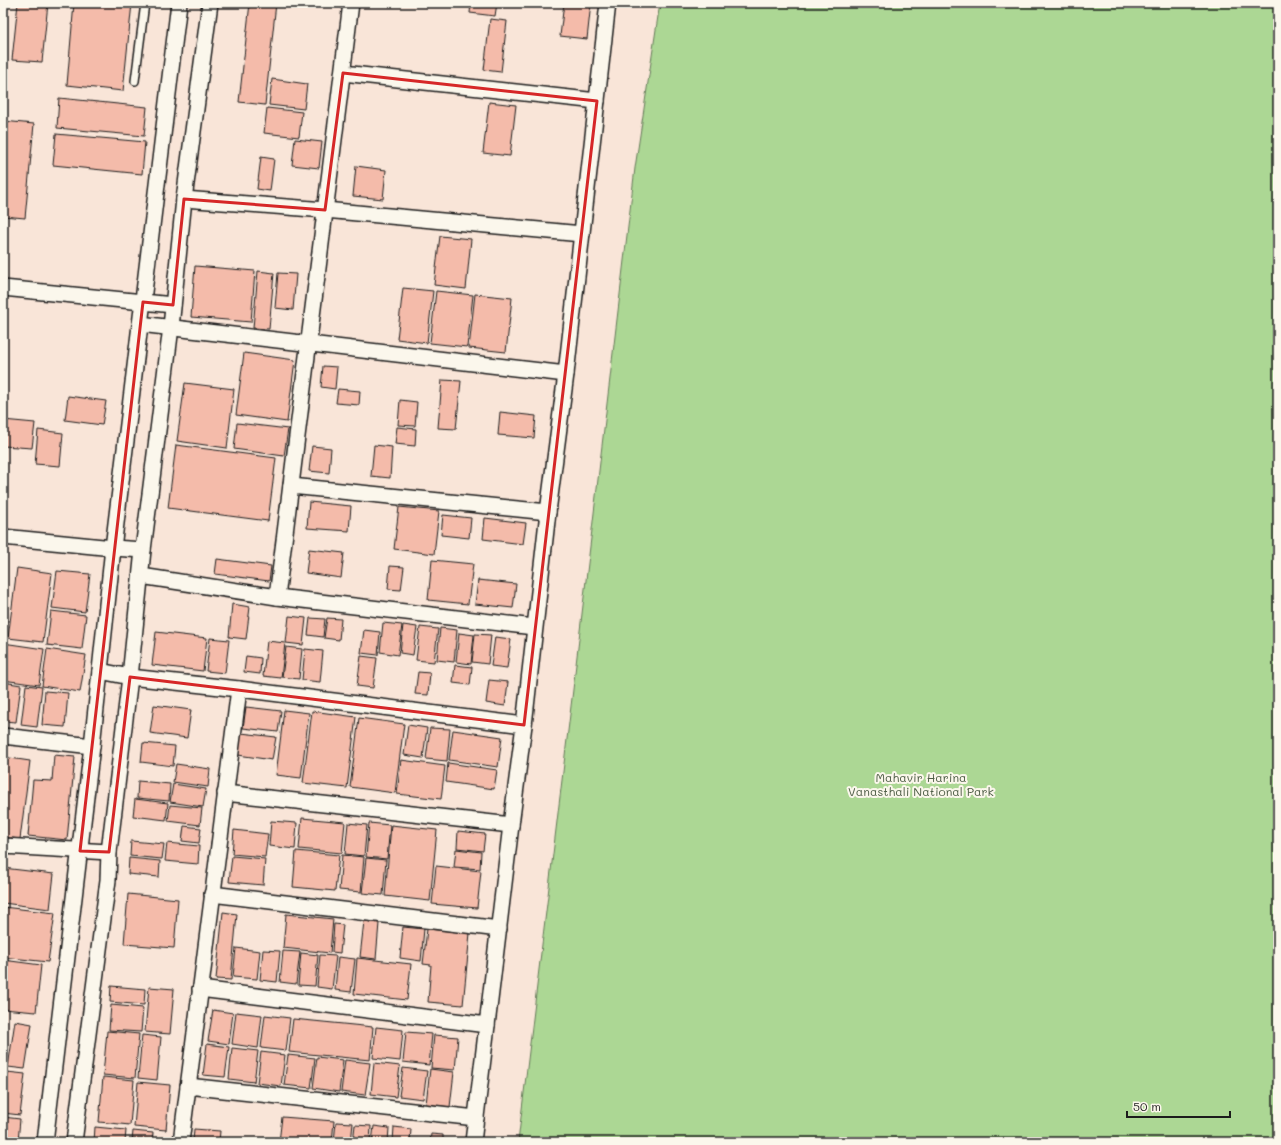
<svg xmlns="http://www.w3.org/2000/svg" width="1281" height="1145" font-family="Mali,sans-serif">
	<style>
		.green { fill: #acd794; stroke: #647a58 }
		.building { fill: #f4bbaa; stroke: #1c1c1c }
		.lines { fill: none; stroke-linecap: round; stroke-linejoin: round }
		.lane-casing { stroke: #1c1c1c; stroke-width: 10 }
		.street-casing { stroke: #1c1c1c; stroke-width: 18 }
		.lane { stroke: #fbf7ec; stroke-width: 7 }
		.street { stroke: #fbf7ec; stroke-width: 15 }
		.marked { fill: none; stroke: #d62828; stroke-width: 3; stroke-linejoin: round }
		.labels { text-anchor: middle; stroke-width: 4; stroke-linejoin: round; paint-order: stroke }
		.park-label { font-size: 12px; fill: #4e5d46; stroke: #fbf7ec }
	</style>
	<rect width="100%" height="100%" fill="#f9e5d8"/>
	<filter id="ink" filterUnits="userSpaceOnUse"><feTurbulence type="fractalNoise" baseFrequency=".025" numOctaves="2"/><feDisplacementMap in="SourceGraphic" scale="8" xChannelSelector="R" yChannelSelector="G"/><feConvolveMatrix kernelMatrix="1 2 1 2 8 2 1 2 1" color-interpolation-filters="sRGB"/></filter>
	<g filter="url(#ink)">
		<polygon class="green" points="660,3 1278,3 1278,1142 518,1142 572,698 635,168"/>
		<g class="building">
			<polygon points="18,3 48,3 42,62 12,60"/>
			<polygon points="74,3 132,3 123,91 67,85"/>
			<polygon points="250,3 276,3 265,105 239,102"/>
			<polygon points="471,3 497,3 495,16 470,13"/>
			<polygon points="564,3 591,3 587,39 560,36"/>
			<polygon points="490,19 507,21 501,72 484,70"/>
			<polygon points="272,79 307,84 304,109 269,105"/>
			<polygon points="59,98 147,107 144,136 57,128"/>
			<polygon points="489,102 516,105 510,156 483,153"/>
			<polygon points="267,108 302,112 299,137 264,133"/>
			<polygon points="3,121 34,124 25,218 3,216"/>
			<polygon points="56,134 145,142 142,174 53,165"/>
			<polygon points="295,139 322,142 319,168 292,165"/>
			<polygon points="261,157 274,159 270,191 257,189"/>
			<polygon points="356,166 386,170 383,199 353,196"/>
			<polygon points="440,236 471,239 466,289 434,285"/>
			<polygon points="195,266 255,271 251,322 191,317"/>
			<polygon points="258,271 274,273 269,329 253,328"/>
			<polygon points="278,273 296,274 293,310 275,308"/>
			<polygon points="403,288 433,291 427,343 397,339"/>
			<polygon points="436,291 473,295 467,347 430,343"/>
			<polygon points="475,294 512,298 506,352 469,348"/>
			<polygon points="244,353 295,360 287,422 236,415"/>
			<polygon points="323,366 337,367 335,389 321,387"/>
			<polygon points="442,380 461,381 456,429 438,428"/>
			<polygon points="185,383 234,389 227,448 177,441"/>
			<polygon points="338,389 360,391 359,405 336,403"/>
			<polygon points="68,396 106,401 102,425 65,420"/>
			<polygon points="400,400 417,402 415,426 398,425"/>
			<polygon points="500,412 536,416 534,438 498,435"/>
			<polygon points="3,420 35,423 32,448 3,446"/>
			<polygon points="237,423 288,429 284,456 234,449"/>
			<polygon points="397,427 416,429 415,446 395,444"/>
			<polygon points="38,430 63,433 60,466 35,464"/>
			<polygon points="176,445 276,458 268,521 168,508"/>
			<polygon points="374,445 392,447 390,478 371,476"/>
			<polygon points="312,446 331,448 329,473 309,471"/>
			<polygon points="309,502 351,506 349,531 307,528"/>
			<polygon points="399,507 439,511 434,554 394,549"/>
			<polygon points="443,515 471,518 469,538 441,535"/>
			<polygon points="485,518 526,523 523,544 483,539"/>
			<polygon points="309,549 344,553 341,578 306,573"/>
			<polygon points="217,559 271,566 269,581 215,574"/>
			<polygon points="432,560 473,564 468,604 428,600"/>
			<polygon points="390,566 404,567 401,590 388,589"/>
			<polygon points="17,568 52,573 43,642 8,638"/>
			<polygon points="57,571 90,574 85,612 52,608"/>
			<polygon points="478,580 516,584 513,608 475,604"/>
			<polygon points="232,604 250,607 246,639 229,637"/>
			<polygon points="51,611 86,615 82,649 47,645"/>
			<polygon points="289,616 306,618 303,645 286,643"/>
			<polygon points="3,618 7,618 4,642 3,642"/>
			<polygon points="310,618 325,619 323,637 308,635"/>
			<polygon points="327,618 341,619 339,640 324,638"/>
			<polygon points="383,623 402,625 398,655 380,652"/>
			<polygon points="403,625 417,627 413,655 400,653"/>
			<polygon points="420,627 438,629 434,662 416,660"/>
			<polygon points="440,628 457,630 454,662 437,660"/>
			<polygon points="364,630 380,632 378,655 361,653"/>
			<polygon points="156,632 207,638 203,671 152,665"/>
			<polygon points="459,633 474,635 471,664 456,662"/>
			<polygon points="475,634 491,635 488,664 472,662"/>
			<polygon points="495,637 511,639 507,668 491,666"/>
			<polygon points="210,638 229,640 225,673 206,671"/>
			<polygon points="267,641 285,643 281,678 263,676"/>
			<polygon points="3,643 44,649 39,685 3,680"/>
			<polygon points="286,647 302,649 299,679 282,677"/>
			<polygon points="47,649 86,655 80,692 42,686"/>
			<polygon points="305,649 323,651 320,682 302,680"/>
			<polygon points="246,656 261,658 260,674 244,672"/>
			<polygon points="361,656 377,658 373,688 357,686"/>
			<polygon points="455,665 472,667 470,685 453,683"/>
			<polygon points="418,672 430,673 428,695 415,694"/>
			<polygon points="489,680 508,682 505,706 486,703"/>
			<polygon points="3,682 21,685 16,722 3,721"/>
			<polygon points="26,685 42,687 37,727 21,725"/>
			<polygon points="45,691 68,693 65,727 42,725"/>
			<polygon points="154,705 191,710 187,738 150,733"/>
			<polygon points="246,707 281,711 278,732 243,728"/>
			<polygon points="284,710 309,713 301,778 276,775"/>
			<polygon points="312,711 356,717 347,788 303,783"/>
			<polygon points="359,718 404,724 395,793 350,787"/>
			<polygon points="408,725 427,728 423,758 404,755"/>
			<polygon points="430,728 450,729 447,761 426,759"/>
			<polygon points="453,730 502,737 498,767 449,760"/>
			<polygon points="241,733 276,737 272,760 238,755"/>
			<polygon points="143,743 175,746 173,766 141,762"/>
			<polygon points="54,755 75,757 67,840 28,836 33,780 52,781"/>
			<polygon points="3,757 30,761 20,839 3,837"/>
			<polygon points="401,760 445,766 441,799 397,794"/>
			<polygon points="448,763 497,770 494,789 446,782"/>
			<polygon points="176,764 210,769 208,787 173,782"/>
			<polygon points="138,781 170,784 169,801 137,798"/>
			<polygon points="173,784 206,789 203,807 170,802"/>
			<polygon points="135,799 168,803 166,820 133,816"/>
			<polygon points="170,805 202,808 200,825 168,821"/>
			<polygon points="302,818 345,822 342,853 299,849"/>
			<polygon points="271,821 297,823 295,849 269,846"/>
			<polygon points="348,823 367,825 364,856 345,854"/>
			<polygon points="369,823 390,825 387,859 366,857"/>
			<polygon points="391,825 437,830 430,901 385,896"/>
			<polygon points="184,826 201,828 199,843 182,841"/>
			<polygon points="234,830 268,834 265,857 232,854"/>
			<polygon points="458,831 485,834 483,851 457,848"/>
			<polygon points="131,841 164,844 162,859 130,856"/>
			<polygon points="167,843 199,846 198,864 165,861"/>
			<polygon points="456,849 481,852 480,869 454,867"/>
			<polygon points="296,851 339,855 335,891 293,887"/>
			<polygon points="342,855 364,857 361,892 339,890"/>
			<polygon points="232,856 265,859 263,885 229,882"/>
			<polygon points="129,858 160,861 159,877 128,874"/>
			<polygon points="366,858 386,860 383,895 362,893"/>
			<polygon points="436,866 481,871 477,908 432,904"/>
			<polygon points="3,868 54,874 50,909 3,903"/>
			<polygon points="128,894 178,899 174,948 124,944"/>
			<polygon points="3,907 55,913 48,962 3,957"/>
			<polygon points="223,912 237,914 231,980 216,979"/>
			<polygon points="286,914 333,919 330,953 283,948"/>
			<polygon points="364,921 379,923 376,959 360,957"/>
			<polygon points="334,924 343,925 340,953 332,952"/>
			<polygon points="403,927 424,929 421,961 400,958"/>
			<polygon points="427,929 470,933 463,1005 428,1002 431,965 423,964"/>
			<polygon points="236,948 260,951 257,979 233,977"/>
			<polygon points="263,950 280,951 277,982 260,980"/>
			<polygon points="283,951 300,952 296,984 280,982"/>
			<polygon points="301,953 318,955 315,986 298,985"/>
			<polygon points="320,955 336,956 332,989 317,987"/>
			<polygon points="338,957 355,959 351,992 335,990"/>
			<polygon points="357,958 411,964 407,1000 354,994"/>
			<polygon points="3,960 41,965 36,1012 3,1009"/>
			<polygon points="111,986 145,989 144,1005 110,1002"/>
			<polygon points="149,987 174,989 170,1034 145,1032"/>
			<polygon points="111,1005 143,1008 141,1032 109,1030"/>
			<polygon points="213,1010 233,1013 229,1044 208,1041"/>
			<polygon points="236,1012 262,1015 258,1048 232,1044"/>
			<polygon points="265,1015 290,1018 286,1051 261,1048"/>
			<polygon points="293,1019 373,1027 370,1060 289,1052"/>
			<polygon points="15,1021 32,1024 25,1069 8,1067"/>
			<polygon points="376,1027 403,1030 400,1061 373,1058"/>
			<polygon points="107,1031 139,1034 135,1078 103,1075"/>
			<polygon points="406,1032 432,1034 429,1065 403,1062"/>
			<polygon points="142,1035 161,1037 157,1080 138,1078"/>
			<polygon points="434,1035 458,1037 455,1070 431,1068"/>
			<polygon points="207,1044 229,1047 225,1077 203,1075"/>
			<polygon points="232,1048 258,1051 254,1082 229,1079"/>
			<polygon points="261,1052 285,1055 281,1086 257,1083"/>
			<polygon points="288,1055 315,1058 311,1088 284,1085"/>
			<polygon points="317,1057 343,1060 339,1092 313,1088"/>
			<polygon points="345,1060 370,1063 365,1095 341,1092"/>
			<polygon points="374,1063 400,1066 396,1097 371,1094"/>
			<polygon points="403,1068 427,1071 423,1099 399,1096"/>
			<polygon points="430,1069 454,1072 450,1107 426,1104"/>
			<polygon points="7,1072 25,1074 20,1115 3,1113"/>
			<polygon points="103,1077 134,1080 130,1125 99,1122"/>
			<polygon points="138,1082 170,1085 166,1130 134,1127"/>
			<polygon points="3,1117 20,1119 18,1142 3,1142"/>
			<polygon points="282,1117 334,1121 332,1142 279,1142"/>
			<polygon points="336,1122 353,1123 351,1142 334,1142"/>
			<polygon points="355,1125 371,1126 370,1142 353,1142"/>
			<polygon points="374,1126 389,1128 388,1142 372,1142"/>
			<polygon points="95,1127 126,1130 125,1142 94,1142"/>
			<polygon points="394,1127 411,1129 410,1142 393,1142"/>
			<polygon points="194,1129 220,1131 219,1142 193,1142"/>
			<polygon points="133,1131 153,1133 152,1142 132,1142"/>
			<polygon points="431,1134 443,1135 443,1142 430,1142"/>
		</g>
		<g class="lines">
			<defs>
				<polyline id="lane" points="135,81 145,3"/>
				<g id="street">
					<polyline points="343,73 597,101"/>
					<polyline points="184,199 325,210 582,234"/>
					<polyline points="3,288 173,305"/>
					<polyline points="140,324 566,374"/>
					<polyline points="291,486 548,512"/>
					<polyline points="3,537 113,548 143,550"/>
					<polyline points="141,576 277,597 534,627"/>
					<polyline points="277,597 351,3"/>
					<polyline points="100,671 130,677 239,689 524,725"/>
					<polyline points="3,736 92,746"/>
					<polyline points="225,793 511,825"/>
					<polyline points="3,846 109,852"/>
					<polyline points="212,894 499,929"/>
					<polyline points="200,989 487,1025"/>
					<polyline points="188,1086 476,1118"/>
					<polyline points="45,1142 92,746 113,548 179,3"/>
					<polyline points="74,1142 108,880 109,852 130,677 143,550 171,327 184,199 210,3"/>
					<polyline points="181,1142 239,689"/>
					<polyline points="473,1142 511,825 524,725 548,512 566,374 608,3"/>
				</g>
			</defs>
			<use href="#lane" class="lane-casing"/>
			<use href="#street" class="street-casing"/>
			<use href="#lane" class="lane"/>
			<use href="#street" class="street"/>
		</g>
	</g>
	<path class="marked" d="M343 73 597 101 524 725 130 677 109 852 80 851 143 302 173 305 184 199 325 210Z"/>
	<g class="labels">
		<g class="park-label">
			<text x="921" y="782">Mahavir Harina<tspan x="921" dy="14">Vanasthali National Park</tspan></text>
		</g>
	</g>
	<rect width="1281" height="1145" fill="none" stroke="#fbf7ec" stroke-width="16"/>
	<rect x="8" y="8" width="1265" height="1129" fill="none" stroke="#1c1c1c" stroke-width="1.5" filter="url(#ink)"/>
	<path d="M1127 1111v6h103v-6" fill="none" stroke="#1c1c1c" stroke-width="2"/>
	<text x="1133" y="1111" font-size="12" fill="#1c1c1c" stroke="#fbf7ec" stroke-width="3" paint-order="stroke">50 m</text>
</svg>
